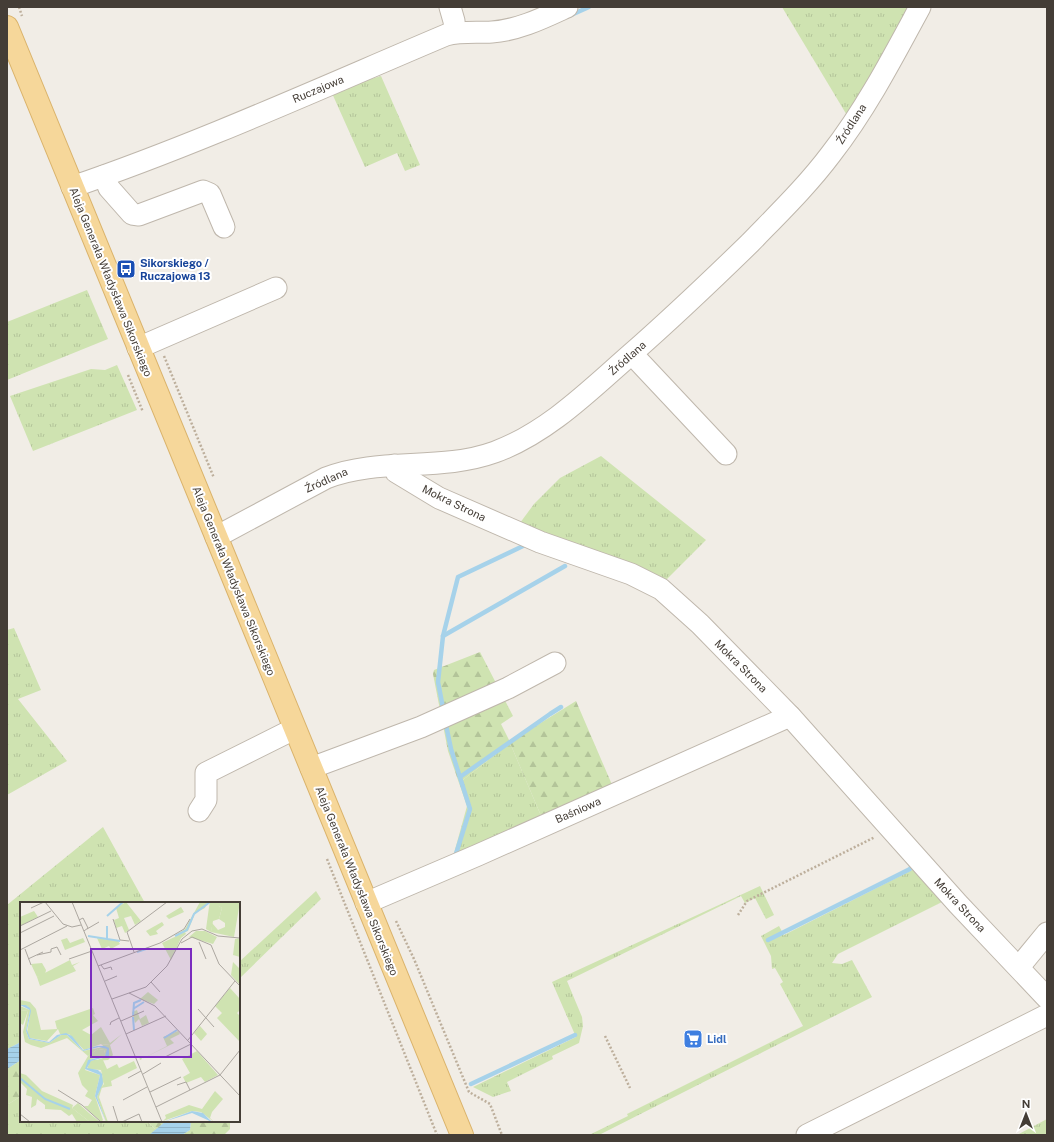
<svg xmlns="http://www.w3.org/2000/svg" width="1054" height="1142" font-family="'Public Sans',sans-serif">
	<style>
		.grass { fill: url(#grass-tufts) }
		.forest { fill: url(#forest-firs) }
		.water { fill: url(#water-rules) }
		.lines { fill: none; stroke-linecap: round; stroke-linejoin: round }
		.stream { stroke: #a6d2ea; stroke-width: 4.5 }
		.minor-casing { stroke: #bfb7ac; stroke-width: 23 }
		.major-casing { stroke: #dab36b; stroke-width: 24 }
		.path { stroke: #bdaf9c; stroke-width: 2.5; stroke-dasharray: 2 2; stroke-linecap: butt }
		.minor { stroke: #fff; stroke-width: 21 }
		.major { stroke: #f6d79a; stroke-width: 22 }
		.labels { text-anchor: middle; stroke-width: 4; stroke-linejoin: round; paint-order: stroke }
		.street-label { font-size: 11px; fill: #443d36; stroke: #fff }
		.transit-label { font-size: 11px; font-weight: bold; fill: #164399; stroke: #fff; text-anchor: start }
		.shop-label { font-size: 11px; font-weight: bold; fill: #366cbe; stroke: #fff; text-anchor: start }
		.inset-river { fill: none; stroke: #a6d2ea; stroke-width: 2 }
		.inset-road { fill: none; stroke: #aca7a0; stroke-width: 1 }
		.view { fill: #7b2cbf; fill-opacity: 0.15; stroke: #7b2cbf; stroke-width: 2 }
		.inset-edge { fill: none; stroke: #443d36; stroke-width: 2 }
	</style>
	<defs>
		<pattern id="grass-tufts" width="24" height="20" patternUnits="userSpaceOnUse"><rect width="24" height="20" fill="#cfe3b1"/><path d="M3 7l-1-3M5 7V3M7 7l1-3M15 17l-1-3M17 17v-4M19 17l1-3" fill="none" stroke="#b3c499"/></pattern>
		<pattern id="forest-firs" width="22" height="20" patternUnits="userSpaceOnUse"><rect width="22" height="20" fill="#cfe3b1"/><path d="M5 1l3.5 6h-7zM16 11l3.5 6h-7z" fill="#b3c499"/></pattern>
		<pattern id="water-rules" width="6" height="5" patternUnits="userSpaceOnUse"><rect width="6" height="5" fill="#a6d2ea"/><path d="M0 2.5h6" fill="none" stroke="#90b5c9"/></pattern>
	</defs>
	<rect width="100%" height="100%" fill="#f1ede6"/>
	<g class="grass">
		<polygon points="782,7 913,7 848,117"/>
		<polygon points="381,76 420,165 405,171 397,153 365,167 331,91"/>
		<polygon points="87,290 108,339 7,380 7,322"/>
		<polygon points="117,365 137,410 33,451 10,396 91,369 105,370"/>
		<polygon points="601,456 706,540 663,583 517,527 534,504 560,478"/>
		<polygon points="14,628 41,690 18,699 67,761 7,795 7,630"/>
		<polygon points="510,743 542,818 453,857 467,806 459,783"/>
		<polygon points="103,827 145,903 21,903 21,1042 7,1049 7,905"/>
		<polygon points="918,867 944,900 942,902 838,954 832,963 842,964 852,960 872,997 599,1135 589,1135 628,1116 627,1114 803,1026 780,984 783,982 775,968 772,969 771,956 761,936 779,926 784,935"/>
		<polygon points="760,886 774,915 766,919 755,898 745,903 741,896 567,981 582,1017 583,1026 579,1043 552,1056 553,1059 507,1082 511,1091 493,1097 473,1087 576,1037 552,982"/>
		<polygon points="316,891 321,899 239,979 239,962"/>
		<polygon points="21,1096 21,1121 147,1121 156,1130 149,1135 7,1135 7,1105"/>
		<polygon points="1047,1119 1047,1135 1017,1135"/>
	</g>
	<g class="forest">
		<polygon points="480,652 513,716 501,724 510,742 576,701 613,787 542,818 510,743 459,783 448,751 433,674 434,670"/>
		<polygon points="21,1060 21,1096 7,1105 7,1069"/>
		<polygon points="147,1121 166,1121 156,1130"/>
		<polygon points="191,1121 230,1121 230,1129 224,1135 182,1135 190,1130"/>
	</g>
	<g class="water">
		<polygon points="21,1042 21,1060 7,1069 7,1049"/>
		<polygon points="166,1121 191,1121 190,1130 182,1135 149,1135"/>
	</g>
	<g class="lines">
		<g class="stream">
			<polyline points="571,15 589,7"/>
			<polyline points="443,636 565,566"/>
			<polyline points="443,708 438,682 443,636 458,577 523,546"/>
			<polyline points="446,725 451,749 470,809 455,857"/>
			<polyline points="460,777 550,714 561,707"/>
			<polyline points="768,940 910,869 912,865 910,863"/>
			<polyline points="471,1084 575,1035"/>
		</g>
		<defs>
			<g id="minor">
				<polyline points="450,7 454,21 455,32"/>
				<polyline points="104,176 109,188 132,214 139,215 203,191 210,194 224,227"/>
				<path d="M72 187C198 144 323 87 446 35 461 31 476 33 492 32 519 30 543 18 567 7"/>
				<polyline points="138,348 276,288"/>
				<polyline points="632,354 726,454"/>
				<polyline points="394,465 396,472 439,498 540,542 631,574 661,589 700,624 790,716 958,904 1047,998"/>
				<path d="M216 537 326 478C379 457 440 472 495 452 547 433 589 391 630 355 671 319 711 281 750 243 778 214 807 186 831 154 866 109 893 57 920 7"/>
				<polyline points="311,768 421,727 508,688 555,663"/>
				<polyline points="199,811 206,800 206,773 294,729"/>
				<polyline points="366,903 478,855 790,716"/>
				<polyline points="1019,967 1047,933"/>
				<polyline points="807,1135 1047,1015"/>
			</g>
			<polyline id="major" points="7,27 462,1135"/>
		</defs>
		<use href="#minor" class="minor-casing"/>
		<use href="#major" class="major-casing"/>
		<g class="path">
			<polyline points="19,7 22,16"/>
			<polyline points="164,356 214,478"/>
			<polyline points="128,375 143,412"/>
			<polyline points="327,859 437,1135"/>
			<polyline points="738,915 747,901 875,837"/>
			<polyline points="396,921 414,959 469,1092 490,1104 502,1135"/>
			<polyline points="605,1036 630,1088"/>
		</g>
		<use href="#minor" class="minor"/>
		<use href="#major" class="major"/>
	</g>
	<defs>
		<symbol id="bus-square" viewBox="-11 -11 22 22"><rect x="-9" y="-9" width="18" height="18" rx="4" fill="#1a4fb4" stroke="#fff"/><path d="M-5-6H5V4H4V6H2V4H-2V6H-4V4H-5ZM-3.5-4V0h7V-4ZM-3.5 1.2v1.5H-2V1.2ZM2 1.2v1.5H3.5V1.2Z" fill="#fff"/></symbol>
		<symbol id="supermarket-square" viewBox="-11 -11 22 22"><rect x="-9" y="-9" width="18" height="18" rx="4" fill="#3f7fe0" stroke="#fff"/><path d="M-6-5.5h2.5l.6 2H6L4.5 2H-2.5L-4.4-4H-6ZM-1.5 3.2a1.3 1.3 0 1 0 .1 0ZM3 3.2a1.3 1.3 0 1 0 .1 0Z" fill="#fff"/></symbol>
	</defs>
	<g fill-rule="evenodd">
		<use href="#bus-square" x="115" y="258" width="22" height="22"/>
		<use href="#supermarket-square" x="682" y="1028" width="22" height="22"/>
	</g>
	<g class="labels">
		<g class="street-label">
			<text transform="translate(318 89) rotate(-23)" y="4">Ruczajowa</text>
			<text transform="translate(851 124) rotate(-57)" y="4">Źródlana</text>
			<text transform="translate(111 282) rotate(68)" y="4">Aleja Generała Władysława Sikorskiego</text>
			<text transform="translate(627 358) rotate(-41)" y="4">Źródlana</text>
			<text transform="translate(326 480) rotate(-24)" y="4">Źródlana</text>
			<text transform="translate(454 503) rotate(26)" y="4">Mokra Strona</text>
			<text transform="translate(234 581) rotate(68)" y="4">Aleja Generała Władysława Sikorskiego</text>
			<text transform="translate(741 666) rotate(45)" y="4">Mokra Strona</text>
			<text transform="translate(578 810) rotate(-24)" y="4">Baśniowa</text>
			<text transform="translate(357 881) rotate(68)" y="4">Aleja Generała Władysława Sikorskiego</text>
			<text transform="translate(960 905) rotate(47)" y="4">Mokra Strona</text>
		</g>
		<g class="transit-label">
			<text x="140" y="267">Sikorskiego /<tspan x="140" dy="13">Ruczajowa 13</tspan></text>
		</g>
		<g class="shop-label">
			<text x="707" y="1043">Lidl</text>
		</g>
	</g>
	<g transform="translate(20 902)">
		<rect width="220" height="220" fill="#f1ede6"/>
		<path d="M106 0 121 19 115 23 111 14 104 16 109 28 105 31 102 24 96 26 94 18 99 16 96 6ZM199 4 202 6 199 17 193 19 191 30 186 27 189 5ZM161 5 164 10 149 17 146 14ZM142 20 144 23 136 29 138 32 130 34 126 29ZM165 30 166 32 161 36 151 58 142 41ZM47 36 50 41 63 36 65 40 45 48 41 38ZM77 36 98 39 100 42 91 47 89 44 82 47ZM50 58 52 63 60 60 53 64 56 69 20 84 17 75ZM210 86 220 97V108L217 111 220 114V140L197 116 202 111 195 104ZM128 90 138 98 134 102 120 97ZM0 98 10 100 16 107 21 128 37 127 35 119 73 106 75 112 73 113 78 119 62 128 71 133 81 125 90 141 102 132 90 143 81 142 64 148 49 132H40L38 127 27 139 10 136 7 131 10 113 8 104 0 103ZM0 108 8 109 3 123 0 121ZM180 124 187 132 181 139 174 131ZM158 129 160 132 150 137 154 141 120 158 119 154H120L122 157 147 144 143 135ZM78 147 84 148 86 154 71 157 65 168 80 173 75 194 83 218 81 220 64 204H68L72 198 65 194 68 189 62 183 58 171 68 154ZM177 149 198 173 185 180 181 175 166 181 163 175 170 171 162 157ZM74 158H83L87 167 97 162 99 166 114 159 117 166 91 179 92 184 81 186 84 182 81 168 67 167 70 159ZM195 189 203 197 192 210 190 216 194 220 181 210 172 209 143 219 146 216 145 213 169 203 182 207ZM58 201 69 211 80 220H70L52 206Z" fill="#cfe3b1"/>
		<path d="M180 0 187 1 185 6 175 11 168 29 154 34 165 27ZM190 0H220L214 35 191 30 192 21 198 28 205 25V21L199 17 202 6 199 4 195 8 189 5ZM220 36V55L213 53 215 37ZM213 60 220 67V83L211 73ZM22 61 26 68 25 73 17 75 11 62ZM0 104 10 108 6 129 9 137 29 141 41 133H47L63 149 83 145 87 147 88 151 86 154 84 148 78 147 68 154 47 136 21 146 11 143 5 140 3 130 8 109 0 108ZM117 108 120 117 126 113 129 121 122 124 119 117 115 121 112 110ZM81 142 90 143 93 153 88 158 74 159 89 154V149ZM80 168 84 179 79 195 88 220H86L77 195 82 181ZM0 171 6 173 22 189 53 203 52 206 70 220H57L52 212 49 214 41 208 25 207V203L17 197 16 203 11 206 12 195 6 193 7 187 0 180Z" fill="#cfe3b1"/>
		<path d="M14 9 18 15 0 24V15ZM176 29H185L197 35 193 42 169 35 162 41Z" fill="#cfe3b1"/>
		<path d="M6 103 10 106 11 109 7 128 10 136 29 140 37 133 46 131 52 134 63 148 77 144H85L89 146V154L71 159 67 166 78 168 82 172 83 181 77 195 86 220 75 194 80 173 65 167 68 158 85 154 87 147 79 145 63 149 47 133H41L29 141 9 137 6 129 10 108 0 103ZM172 209 183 211 192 220 172 211 143 220Z" fill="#a6d2ea"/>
		<path class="inset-river" d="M87 14 103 0M68 34 100 39M155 34 167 28 174 12 190 0M87 37V24M117 50 129 46M113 107 124 100M113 114 114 101 121 98M113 115 114 128M144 136 157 128M0 176 25 197 50 207"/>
		<path class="inset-road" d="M25 0 43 22 52 25 61 23M52 0 142 220M11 6 24 0M93 17 100 38 109 39M59 18 63 16 68 26 64 29M0 24 31 9M67 27 79 20M0 31 34 14M179 40 186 57M161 41 172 35 191 43 199 62 220 84M5 47 11 63M0 48 47 24M114 50 107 30 147 0M17 53 31 50V47L37 45 41 53M8 57 23 50M49 57 72 49M81 63 84 67 91 65 92 68M78 64 140 41 164 27 170 17M85 79 97 74M131 80 140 90M109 91 135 104 220 194M92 97 126 85 147 64 162 37 172 29 182 27 198 34 220 36M178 107 194 125M101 119 124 109M90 123 91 120 99 116M106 132 146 114M168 138 215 79M145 155 171 142M123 172 141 161M108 176 121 169M157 183 166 180 170 188M38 188 62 203 81 220M130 190 161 175M103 198 127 185M93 204 98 220M136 205 200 173 220 148M0 212 10 220M102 220 119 212 122 220"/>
		<path class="view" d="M71 47H171V155H71Z"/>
		<rect width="220" height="220" class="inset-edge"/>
	</g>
	<rect width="1054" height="1142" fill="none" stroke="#443d36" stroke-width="16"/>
	<g transform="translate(1026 1114)" stroke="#ffffff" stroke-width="3" paint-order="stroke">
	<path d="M0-3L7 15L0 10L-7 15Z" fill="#443d36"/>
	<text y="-6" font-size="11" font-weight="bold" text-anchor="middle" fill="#443d36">N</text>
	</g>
</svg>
